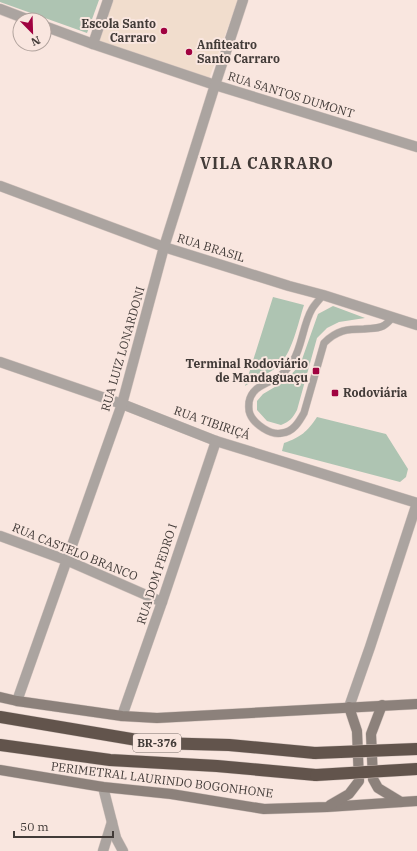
<svg xmlns="http://www.w3.org/2000/svg" width="417" height="851" font-family="'IBM Plex Serif',serif">
	<style>
		.education { fill: #f1ddcd }
		.green { fill: #aec4b2 }
		.lines { fill: none; stroke-linecap: round; stroke-linejoin: round }
		.service-casing { stroke: #d4c4be; stroke-width: 8 }
		.minor-casing { stroke: #d4c4be; stroke-width: 11 }
		.secondary-casing { stroke: #d4c4be; stroke-width: 11 }
		.motorway-casing { stroke: #d4c4be; stroke-width: 13 }
		.service { stroke: #aba4a0; stroke-width: 7 }
		.minor { stroke: #aba4a0; stroke-width: 10 }
		.secondary { stroke: #8c817b; stroke-width: 10 }
		.motorway { stroke: #62544c; stroke-width: 12 }
		.motorway-bridge-casing { stroke: #d4c4be; stroke-width: 13; stroke-linecap: butt }
		.motorway-bridge { stroke: #62544c; stroke-width: 12 }
		.poi-dot { fill: #a00240; stroke: #f9e6df; stroke-width: 1.5 }
		.labels { text-anchor: middle; stroke-width: 4; stroke-linejoin: round; paint-order: stroke }
		.shield { fill: #f9e6df; stroke: #796e6a; stroke-width: 1 }
		.shield-label { font-size: 11px; font-weight: bold; fill: #423b38 }
		.poi-label { font-size: 12px; font-weight: bold; fill: #423b38; stroke: #f9e6df; text-anchor: end }
		.street-label { font-size: 12px; fill: #423b38; stroke: #f9e6df }
		.district-label { font-size: 16px; font-weight: bold; letter-spacing: 1px; fill: #423b38; stroke: #f9e6df }
	</style>
	<rect width="100%" height="100%" fill="#f9e6df"/>
	<polygon class="education" points="113,0 238,0 209,79 98,42"/>
	<g class="green">
		<polygon points="0,0 99,0 87,33 0,2"/>
		<path d="M273 297 304 305C298 323 292 355 277 367 267 375 255 379 245 386Z"/>
		<path d="M333 306 365 318 339 322 327 328 317 338 297 410C293 418 289 422 281 425L267 421 257 410V401L263 394 285 381 300 365 318 314Z"/>
		<path d="M317 417 386 434 408 469 406 477 400 482 282 451 284 443C301 437 307 432 317 417Z"/>
	</g>
	<g class="lines">
		<defs>
			<path id="service" d="M323 295C320 299 315 304 312 309 303 324 302 347 293 361 290 365 285 372 281 375 269 384 252 385 249 402 249 405 248 410 250 414 254 424 271 436 282 433 293 432 299 422 304 413L324 343C337 330 347 329 364 329 371 328 377 329 383 326 387 324 390 320 393 317"/>
			<g id="minor">
				<polyline points="0,9 29,20"/>
				<polyline points="44,26 93,44 215,85 417,147"/>
				<polyline points="93,44 108,0"/>
				<polyline points="0,186 164,247 289,286 323,295 417,325"/>
				<polyline points="0,362 122,404 216,441 417,503"/>
				<polyline points="0,536 66,560 162,602"/>
				<polyline points="17,701 122,404 164,247 215,85 243,0"/>
				<polyline points="349,707 370,647 417,503"/>
				<polyline points="122,716 162,602 216,441"/>
				<polyline points="103,787 116,838 123,851"/>
				<polyline points="103,851 112,822"/>
			</g>
			<g id="secondary">
				<polyline points="0,697 17,701 122,716 157,718 417,704"/>
				<polyline points="382,705 371,734 373,779 378,788 401,802"/>
				<polyline points="0,770 103,787 171,794 264,809 327,807 417,801"/>
				<polyline points="330,805 349,794 359,781 357,731 349,707"/>
			</g>
			<g id="motorway">
				<polyline points="0,717 155,743 229,745 315,753"/>
				<polyline points="0,745 110,760 217,766 316,775"/>
			</g>
		</defs>
		<use href="#service" class="service-casing"/>
		<use href="#minor" class="minor-casing"/>
		<use href="#secondary" class="secondary-casing"/>
		<use href="#motorway" class="motorway-casing"/>
		<use href="#service" class="service"/>
		<use href="#minor" class="minor"/>
		<use href="#secondary" class="secondary"/>
		<use href="#motorway" class="motorway"/>
		<defs>
			<g id="motorway-bridge">
				<polyline points="315,753 417,749"/>
				<polyline points="316,775 417,769"/>
			</g>
		</defs>
		<use href="#motorway-bridge" class="motorway-bridge-casing"/>
		<use href="#motorway-bridge" class="motorway-bridge"/>
	</g>
	<g class="poi-dot">
		<circle cx="164" cy="31" r="4"/>
		<circle cx="189" cy="52" r="4"/>
		<rect x="312" y="367" width="8" height="8" rx="2"/>
		<rect x="331" y="389" width="8" height="8" rx="2"/>
	</g>
	<g class="labels">
		<rect class="shield" x="133" y="734" width="48" height="18" rx="3"/>
		<g class="shield-label">
			<text x="157" y="747">BR-376</text>
		</g>
		<g class="poi-label">
			<text x="156" y="28">Escola Santo<tspan x="156" dy="14">Carraro</tspan></text>
			<text x="197" y="49" text-anchor="start">Anfiteatro<tspan x="197" dy="14">Santo Carraro</tspan></text>
			<text x="308" y="368">Terminal Rodoviário<tspan x="308" dy="14">de Mandaguaçu</tspan></text>
			<text x="343" y="397" text-anchor="start">Rodoviária</text>
		</g>
		<g class="street-label">
			<text transform="translate(291 95) rotate(17)" y="4">RUA SANTOS DUMONT</text>
			<text transform="translate(211 248) rotate(17)" y="4">RUA BRASIL</text>
			<text transform="translate(123 349) rotate(-74)" y="4">RUA LUIZ LONARDONI</text>
			<text transform="translate(212 423) rotate(19)" y="4">RUA TIBIRIÇÁ</text>
			<text transform="translate(75 552) rotate(22)" y="4">RUA CASTELO BRANCO</text>
			<text transform="translate(157 574) rotate(-72)" y="4">RUA DOM PEDRO I</text>
			<text transform="translate(162 780) rotate(7)" y="4">PERIMETRAL LAURINDO BOGONHONE</text>
		</g>
		<g class="district-label">
			<text x="267" y="169">VILA CARRARO</text>
		</g>
	</g>
	<g transform="translate(32 32) rotate(157)"><circle r="19" fill="#f9e6df" stroke="#b0a29c"/>
	<path d="M0-3L7 15L0 10L-7 15Z" fill="#a00240"/>
	<text y="-6" font-size="11" font-weight="bold" text-anchor="middle" fill="#423b38">N</text>
	</g>
	<path d="M14 831v6h99v-6" fill="none" stroke="#423b38" stroke-width="2"/>
	<text x="20" y="831" font-size="12" fill="#423b38" stroke="#f9e6df" stroke-width="3" paint-order="stroke">50 m</text>
</svg>
